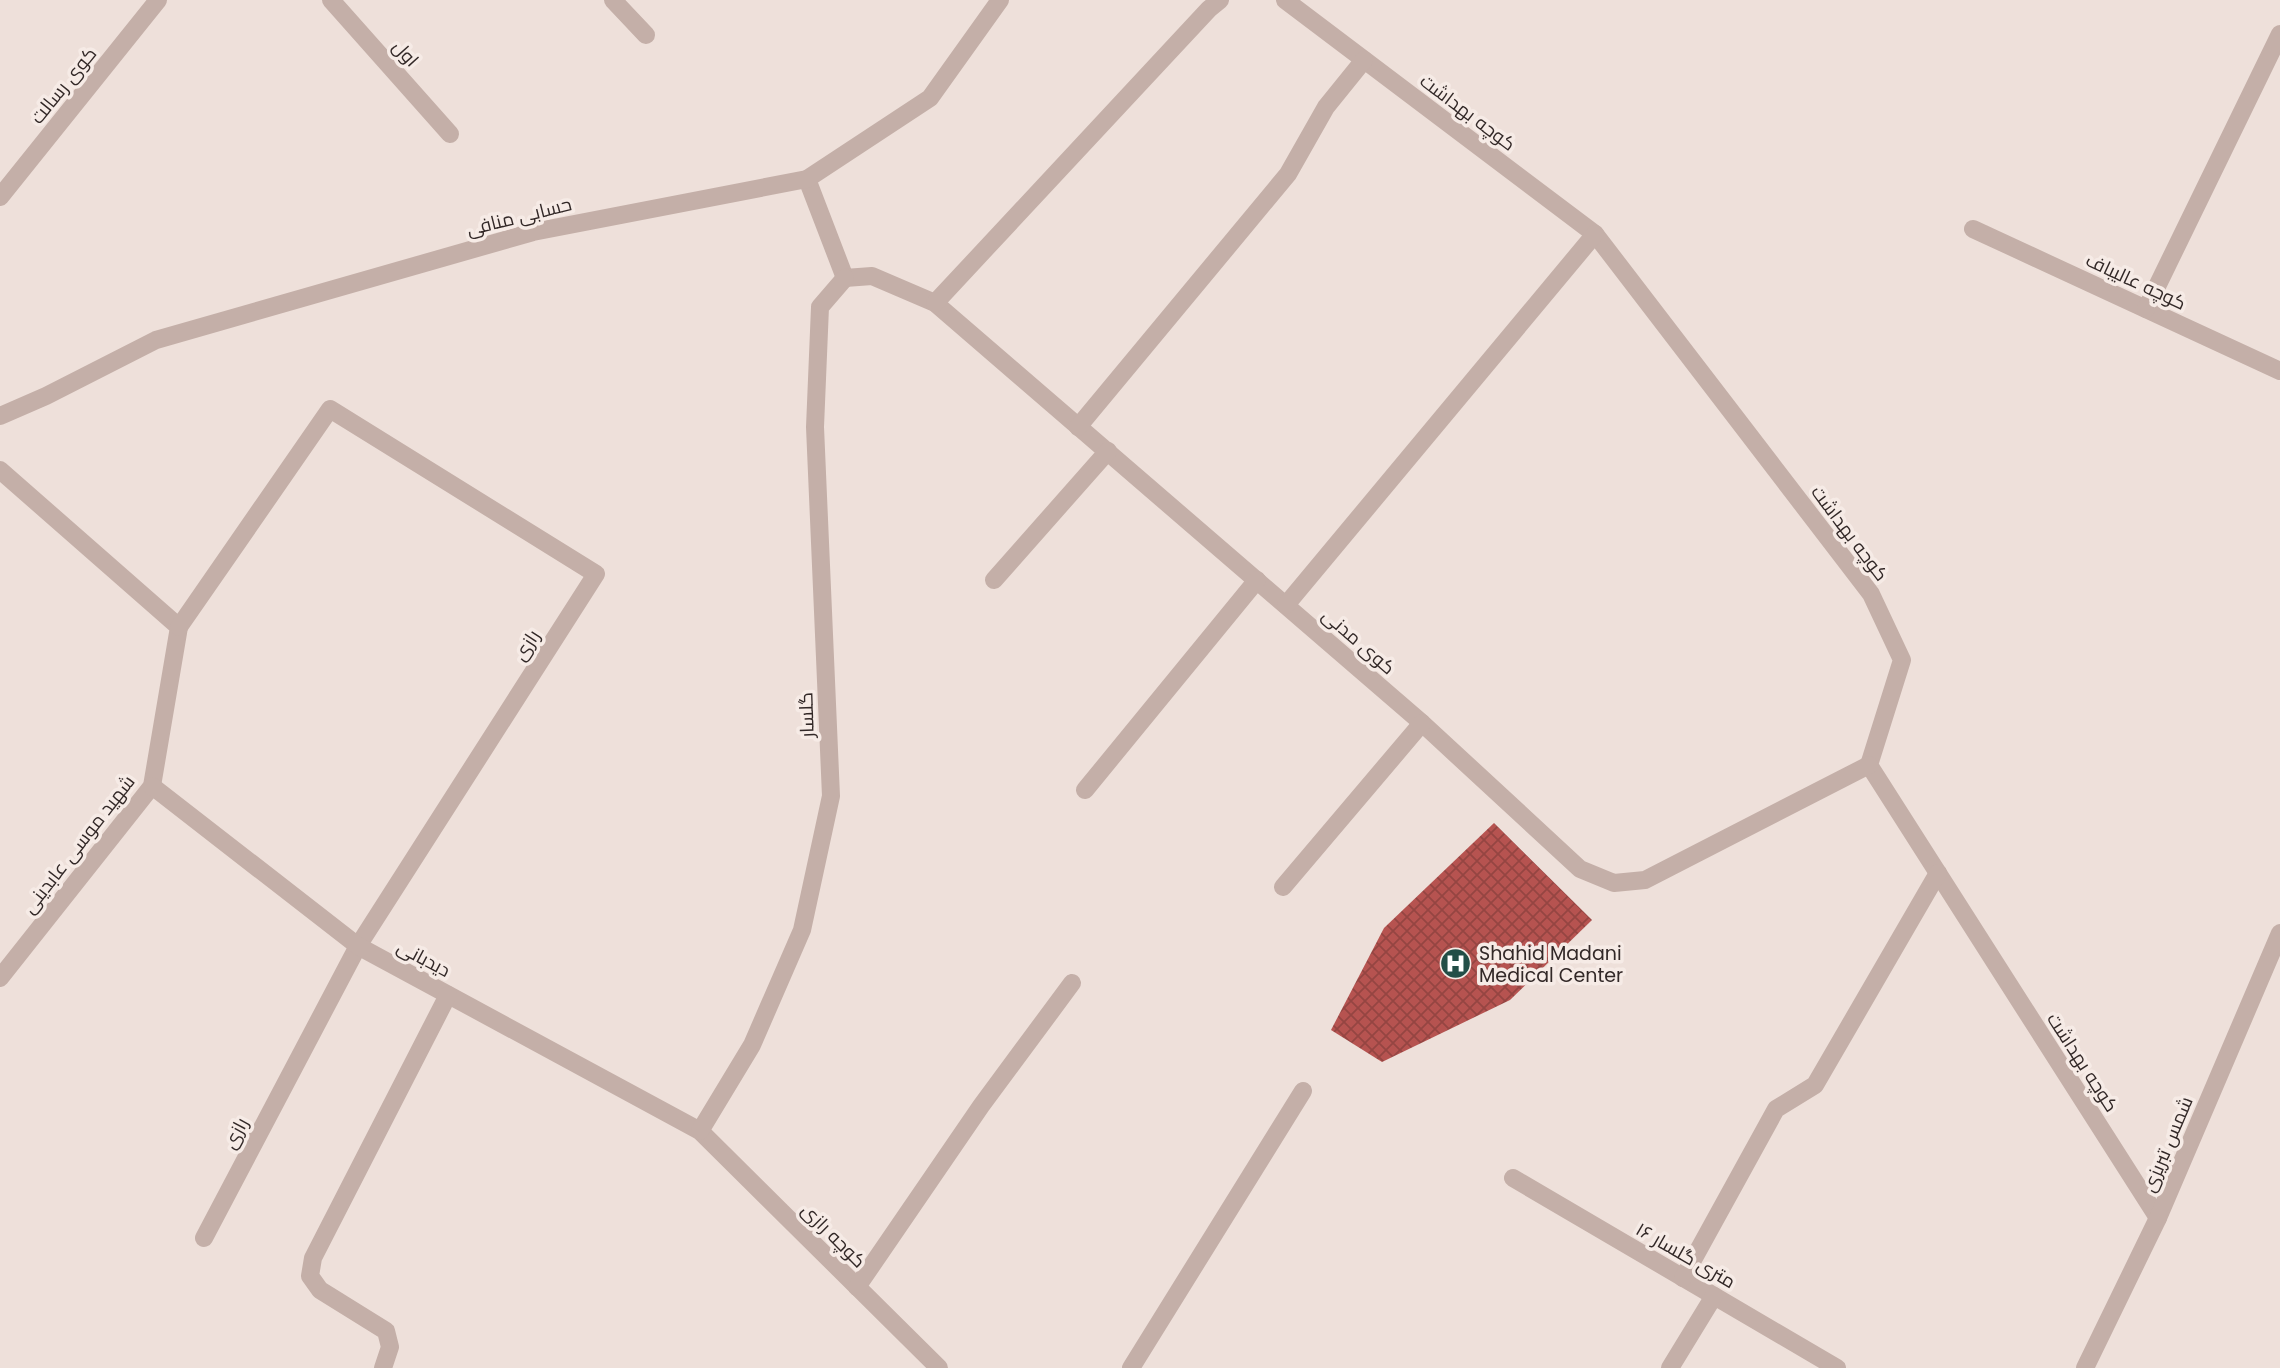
<svg xmlns="http://www.w3.org/2000/svg" width="2280" height="1368" font-family="Poppins,Cairo,sans-serif">
	<style>
		.building { fill: url(#building-cross-hatch) }
		.lines { fill: none; stroke-linecap: round; stroke-linejoin: round }
		.minor { stroke: #c4afa8; stroke-width: 18 }
		.labels { text-anchor: middle; stroke-width: 7; stroke-linejoin: round; paint-order: stroke }
		.street-label { font-size: 19px; fill: #322827; stroke: #f6ebe6 }
		.poi-label { font-size: 19px; fill: #322827; stroke: #f6ebe6; text-anchor: start }
	</style>
	<defs>
		<pattern id="building-cross-hatch" width="8" height="8" patternUnits="userSpaceOnUse" patternTransform="scale(1.75)"><rect width="8" height="8" fill="#b65350"/><path d="M0 0l8 8M0 8l8-8" fill="none" stroke="#954542"/></pattern>
	</defs>
	<rect width="100%" height="100%" fill="#eee0da"/>
	<polygon class="building" points="1494,823 1592,920 1510,1000 1382,1062 1331,1030 1384,928"/>
	<g class="lines">
		<g class="minor">
			<polyline points="331,0 450,134"/>
			<polyline points="613,0 646,35"/>
			<polyline points="1285,0 1595,234 1871,594 1902,660 1869,765 2158,1218"/>
			<polyline points="807,179 845,278"/>
			<polyline points="0,197 158,0"/>
			<polyline points="1973,229 2280,371"/>
			<polyline points="845,278 872,276 935,303 1422,723 1580,869 1614,883 1645,880 1869,765"/>
			<polyline points="935,303 1209,9 1220,0"/>
			<polyline points="2146,309 2280,34"/>
			<polyline points="0,416 46,396 156,340 533,232 807,179 930,98 1000,0"/>
			<polyline points="1078,427 1288,174 1326,107 1364,60"/>
			<polyline points="0,470 179,627 152,786 0,978"/>
			<polyline points="994,580 1108,451"/>
			<polyline points="1286,605 1595,234"/>
			<polyline points="179,627 330,409 596,574 358,946 204,1238"/>
			<polyline points="152,786 358,946 700,1131 939,1368"/>
			<polyline points="1085,790 1257,580"/>
			<polyline points="1283,887 1422,723"/>
			<polyline points="700,1131 752,1045 802,930 831,796 815,427 820,307 845,278"/>
			<polyline points="1513,1178 1837,1368"/>
			<polyline points="1683,1278 1776,1109 1815,1085 1938,873"/>
			<polyline points="857,1287 981,1106 1072,983"/>
			<polyline points="383,1368 390,1347 386,1331 320,1290 310,1276 313,1258 448,995"/>
			<polyline points="1131,1368 1303,1091"/>
			<polyline points="1670,1368 1714,1296"/>
			<polyline points="2085,1368 2158,1218 2280,933"/>
		</g>
	</g>
	<defs>
		<symbol id="hospital-disc" viewBox="-11 -11 22 22"><circle r="9.5" fill="#224e47" stroke="#f6ebe6"/><path d="M-5-5h3v3.5h4V-5h3V5h-3V1.5h-4V5h-3Z" fill="#fff"/></symbol>
	</defs>
	<g fill-rule="evenodd">
		<use href="#hospital-disc" x="1438" y="946" width="35" height="35"/>
	</g>
	<g class="labels">
		<g class="street-label">
			<text transform="translate(406 53) rotate(48)" y="7">اول</text>
			<text transform="translate(63 85) rotate(-51)" y="7">کوی رسالت</text>
			<text transform="translate(1468 112) rotate(37)" y="7">کوچه بهداشت</text>
			<text transform="translate(519 216) rotate(-14)" y="7">حسابی منافی</text>
			<text transform="translate(2136 281) rotate(25)" y="7">کوچه عالیباف</text>
			<text transform="translate(1850 533) rotate(53)" y="7">کوچه بهداشت</text>
			<text transform="translate(1359 641) rotate(41)" y="7">کوی مدنی</text>
			<text transform="translate(526 645) rotate(-57)" y="7">رازی</text>
			<text transform="translate(806 715) rotate(-92)" y="7">گلسار</text>
			<text transform="translate(78 844) rotate(-52)" y="7">شهید موسی عابدینی</text>
			<text transform="translate(424 958) rotate(28)" y="7">دیدبانی</text>
			<text transform="translate(2083 1062) rotate(57)" y="7">کوچه بهداشت</text>
			<text transform="translate(235 1133) rotate(-62)" y="7">رازی</text>
			<text transform="translate(2167 1144) rotate(-67)" y="7">شمس تبریزی</text>
			<text transform="translate(834 1235) rotate(45)" y="7">کوچه رازی</text>
			<text transform="translate(1686 1255) rotate(30)" y="7">۱۶ متری گلسار</text>
		</g>
		<g class="poi-label">
			<text x="1479" y="960">Shahid Madani<tspan x="1479" dy="22">Medical Center</tspan></text>
		</g>
	</g>
</svg>
